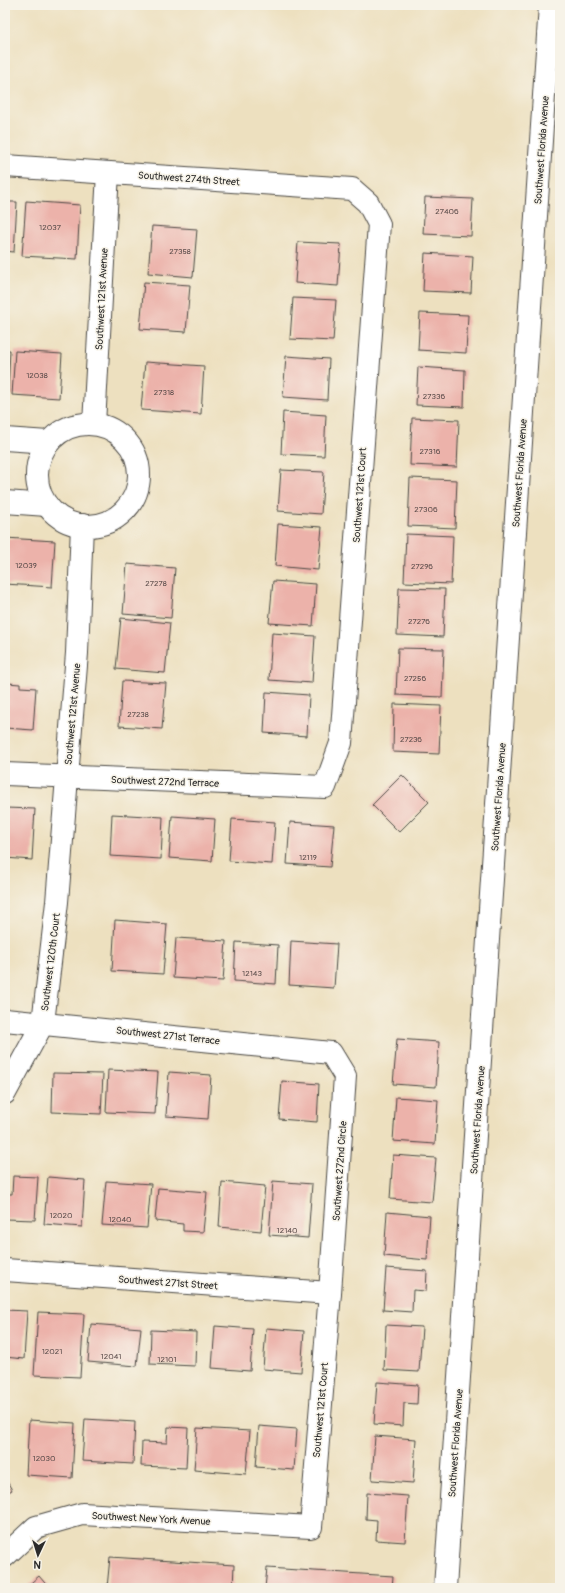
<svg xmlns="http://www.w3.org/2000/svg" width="565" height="1593" font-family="Pangolin,sans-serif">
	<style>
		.building { fill: #ecb2aa }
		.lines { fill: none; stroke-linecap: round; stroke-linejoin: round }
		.minor-casing { stroke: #484641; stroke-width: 24 }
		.minor { stroke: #fff; stroke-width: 22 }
		.labels { text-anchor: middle; stroke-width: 3; stroke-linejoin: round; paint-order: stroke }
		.number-label { font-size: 8px; fill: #5b4d4b }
		.street-label { font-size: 10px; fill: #2b2b2b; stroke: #f7f3e8 }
	</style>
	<rect width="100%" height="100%" fill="#f7f3e8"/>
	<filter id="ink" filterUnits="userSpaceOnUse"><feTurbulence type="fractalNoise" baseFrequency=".025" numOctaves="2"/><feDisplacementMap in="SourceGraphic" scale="8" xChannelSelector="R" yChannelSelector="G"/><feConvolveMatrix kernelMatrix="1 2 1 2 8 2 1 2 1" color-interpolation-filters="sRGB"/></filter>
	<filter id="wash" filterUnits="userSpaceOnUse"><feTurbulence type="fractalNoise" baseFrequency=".012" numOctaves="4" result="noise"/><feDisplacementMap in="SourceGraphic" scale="16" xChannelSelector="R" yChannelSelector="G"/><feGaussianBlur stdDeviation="0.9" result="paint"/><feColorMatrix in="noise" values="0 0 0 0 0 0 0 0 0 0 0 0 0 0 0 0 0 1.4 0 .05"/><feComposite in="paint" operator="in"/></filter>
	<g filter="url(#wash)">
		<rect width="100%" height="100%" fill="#ede0bf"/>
		<g id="blocks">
			<g class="building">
				<polygon points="425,197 473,199 471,236 423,234"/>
				<polygon points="26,201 80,205 77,259 22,256"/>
				<polygon points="5,202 17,202 14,252 5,251"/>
				<polygon points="152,226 197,229 193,277 148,273"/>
				<polygon points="298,242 341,244 338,286 295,283"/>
				<polygon points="425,253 473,256 471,293 423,291"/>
				<polygon points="144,282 190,285 186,332 140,329"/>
				<polygon points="293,298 336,300 333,341 290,339"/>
				<polygon points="420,313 468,315 466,353 418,350"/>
				<polygon points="5,350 10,350 8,393 5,393"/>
				<polygon points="15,351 62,354 59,398 12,395"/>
				<polygon points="286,356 329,359 327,400 283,397"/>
				<polygon points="145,362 204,366 201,414 141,410"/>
				<polygon points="418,367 465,370 464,407 416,405"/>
				<polygon points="283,412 326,415 324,456 281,454"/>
				<polygon points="412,418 459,420 457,467 410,465"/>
				<polygon points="281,470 324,472 321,514 278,511"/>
				<polygon points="410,478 457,480 455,528 408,526"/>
				<polygon points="278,524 322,527 318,570 275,566"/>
				<polygon points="406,534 453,536 451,584 404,582"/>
				<polygon points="5,538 55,541 52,587 5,584"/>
				<polygon points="127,564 175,568 171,618 123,614"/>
				<polygon points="273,581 316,584 313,626 269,623"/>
				<polygon points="399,588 445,589 443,637 397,635"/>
				<polygon points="121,618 170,623 165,673 116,669"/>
				<polygon points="272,633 315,636 312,683 269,680"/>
				<polygon points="398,648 444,649 442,697 396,695"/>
				<polygon points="122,681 166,683 162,729 119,726"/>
				<polygon points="8,683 20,684 20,687 36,688 33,730 5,728 5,686 7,687"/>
				<polygon points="266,692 309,695 307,736 264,733"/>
				<polygon points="394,704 441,706 439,754 393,752"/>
				<polygon points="402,775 429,802 399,832 372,805"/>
				<polygon points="5,808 35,809 32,860 5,858"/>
				<polygon points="112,814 163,817 161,859 110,856"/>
				<polygon points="172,816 215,819 212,861 169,858"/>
				<polygon points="232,819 275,822 272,864 229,861"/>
				<polygon points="290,822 334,825 330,867 287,864"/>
				<polygon points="115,920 167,924 163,974 112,971"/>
				<polygon points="176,938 226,941 223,981 173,978"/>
				<polygon points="291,941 337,944 334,988 289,985"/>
				<polygon points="236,942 278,945 276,984 234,981"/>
				<polygon points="397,1039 439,1042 436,1087 393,1084"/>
				<polygon points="108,1070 158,1072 155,1114 106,1112"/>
				<polygon points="169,1072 211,1075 208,1119 166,1116"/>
				<polygon points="53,1073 103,1074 101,1114 52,1112"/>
				<polygon points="282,1081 319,1084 317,1122 279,1119"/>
				<polygon points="396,1097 438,1100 435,1144 393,1141"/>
				<polygon points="393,1155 436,1158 432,1202 390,1199"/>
				<polygon points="13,1176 38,1177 35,1220 5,1219 5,1194 12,1194"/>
				<polygon points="48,1177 85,1180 82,1227 44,1224"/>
				<polygon points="106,1181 151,1184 147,1228 102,1225"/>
				<polygon points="273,1181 312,1184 308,1238 269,1235"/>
				<polygon points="222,1182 265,1186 261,1231 219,1227"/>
				<polygon points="158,1188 207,1192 203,1232 183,1231 183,1224 155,1221"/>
				<polygon points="387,1212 430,1216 427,1260 384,1256"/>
				<polygon points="386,1268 427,1271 426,1291 413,1290 412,1312 383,1310"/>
				<polygon points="5,1310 27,1311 24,1359 5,1357"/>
				<polygon points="38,1312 84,1314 80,1377 34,1375"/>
				<polygon points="91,1324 141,1328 137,1366 88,1362"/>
				<polygon points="386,1325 422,1327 419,1372 384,1370"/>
				<polygon points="215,1326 253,1329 250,1371 212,1368"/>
				<polygon points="266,1328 304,1331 301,1372 263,1369"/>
				<polygon points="151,1330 196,1332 195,1366 150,1364"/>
				<polygon points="377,1382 418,1385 417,1404 404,1403 403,1426 374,1424"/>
				<polygon points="85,1419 135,1422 133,1464 82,1461"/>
				<polygon points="29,1420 75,1423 72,1478 26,1475"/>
				<polygon points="259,1426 297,1429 294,1470 256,1467"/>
				<polygon points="168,1427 188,1428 186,1468 141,1466 142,1442 167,1443"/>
				<polygon points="197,1428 250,1431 246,1474 194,1470"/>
				<polygon points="375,1436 416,1439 413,1483 372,1480"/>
				<polygon points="5,1478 12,1490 5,1494"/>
				<polygon points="367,1493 408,1496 405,1542 376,1540 377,1520 366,1519"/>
				<polygon points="110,1557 234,1565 233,1588 107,1588"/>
				<polygon points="267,1568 393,1576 392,1588 265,1588"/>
				<polygon points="39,1576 49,1588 25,1588"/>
			</g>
		</g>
	</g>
	<g filter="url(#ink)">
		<use href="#blocks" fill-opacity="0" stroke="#484641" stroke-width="1"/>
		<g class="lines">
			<defs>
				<g id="minor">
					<polyline points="5,166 352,189 368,203 379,224 341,743 325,787 5,774"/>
					<circle cx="88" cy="475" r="51"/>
					<polyline points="94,424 108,173"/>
					<polyline points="5,439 48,442"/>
					<polyline points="5,502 47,505"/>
					<polyline points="5,1020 331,1053 345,1076 330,1293 311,1527 82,1514 36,1527 5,1556"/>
					<polyline points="5,1093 43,1023 57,902 77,653 82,525"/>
					<polyline points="5,1270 330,1293"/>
					<polyline points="445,1588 550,5"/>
				</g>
			</defs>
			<use href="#minor" class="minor-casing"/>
			<use href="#minor" class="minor"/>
		</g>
	</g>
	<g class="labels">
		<g class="number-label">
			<text x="447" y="214">27406</text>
			<text x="50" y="230">12037</text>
			<text x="180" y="254">27358</text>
			<text x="37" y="378">12038</text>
			<text x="164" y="395">27318</text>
			<text x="434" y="399">27336</text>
			<text x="430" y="454">27316</text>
			<text x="426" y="512">27306</text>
			<text x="26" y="568">12039</text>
			<text x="422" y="569">27296</text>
			<text x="156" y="586">27278</text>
			<text x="419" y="624">27276</text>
			<text x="415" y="681">27256</text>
			<text x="138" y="717">27238</text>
			<text x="411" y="742">27236</text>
			<text x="308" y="860">12119</text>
			<text x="252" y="976">12143</text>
			<text x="61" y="1218">12020</text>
			<text x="120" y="1222">12040</text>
			<text x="287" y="1233">12140</text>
			<text x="52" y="1354">12021</text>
			<text x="111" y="1359">12041</text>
			<text x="167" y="1362">12101</text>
			<text x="44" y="1461">12030</text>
		</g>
		<g class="street-label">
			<text transform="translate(541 150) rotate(-86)" y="4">Southwest Florida Avenue</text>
			<text transform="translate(189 178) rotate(4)" y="4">Southwest 274th Street</text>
			<text transform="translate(101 299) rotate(-87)" y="4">Southwest 121st Avenue</text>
			<text transform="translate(519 473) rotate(-86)" y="4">Southwest Florida Avenue</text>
			<text transform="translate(359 495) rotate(-86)" y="4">Southwest 121st Court</text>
			<text transform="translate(72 714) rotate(-85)" y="4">Southwest 121st Avenue</text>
			<text transform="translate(165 781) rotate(2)" y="4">Southwest 272nd Terrace</text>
			<text transform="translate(498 797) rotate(-86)" y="4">Southwest Florida Avenue</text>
			<text transform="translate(50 962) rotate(-83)" y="4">Southwest 120th Court</text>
			<text transform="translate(168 1035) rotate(6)" y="4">Southwest 271st Terrace</text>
			<text transform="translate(477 1120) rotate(-86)" y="4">Southwest Florida Avenue</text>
			<text transform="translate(339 1171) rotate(-86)" y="4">Southwest 272nd Circle</text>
			<text transform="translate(168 1282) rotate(4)" y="4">Southwest 271st Street</text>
			<text transform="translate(320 1410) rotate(-85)" y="4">Southwest 121st Court</text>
			<text transform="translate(455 1443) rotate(-86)" y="4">Southwest Florida Avenue</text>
			<text transform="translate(151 1518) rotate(3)" y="4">Southwest New York Avenue</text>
		</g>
	</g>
	<rect width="565" height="1593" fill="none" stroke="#f7f3e8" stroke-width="20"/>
	<g transform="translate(38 1555) rotate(184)" stroke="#f7f3e8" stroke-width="3" paint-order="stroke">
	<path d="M0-3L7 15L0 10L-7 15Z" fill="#2b2b2b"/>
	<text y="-6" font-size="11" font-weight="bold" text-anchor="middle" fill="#2b2b2b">N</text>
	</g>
</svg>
